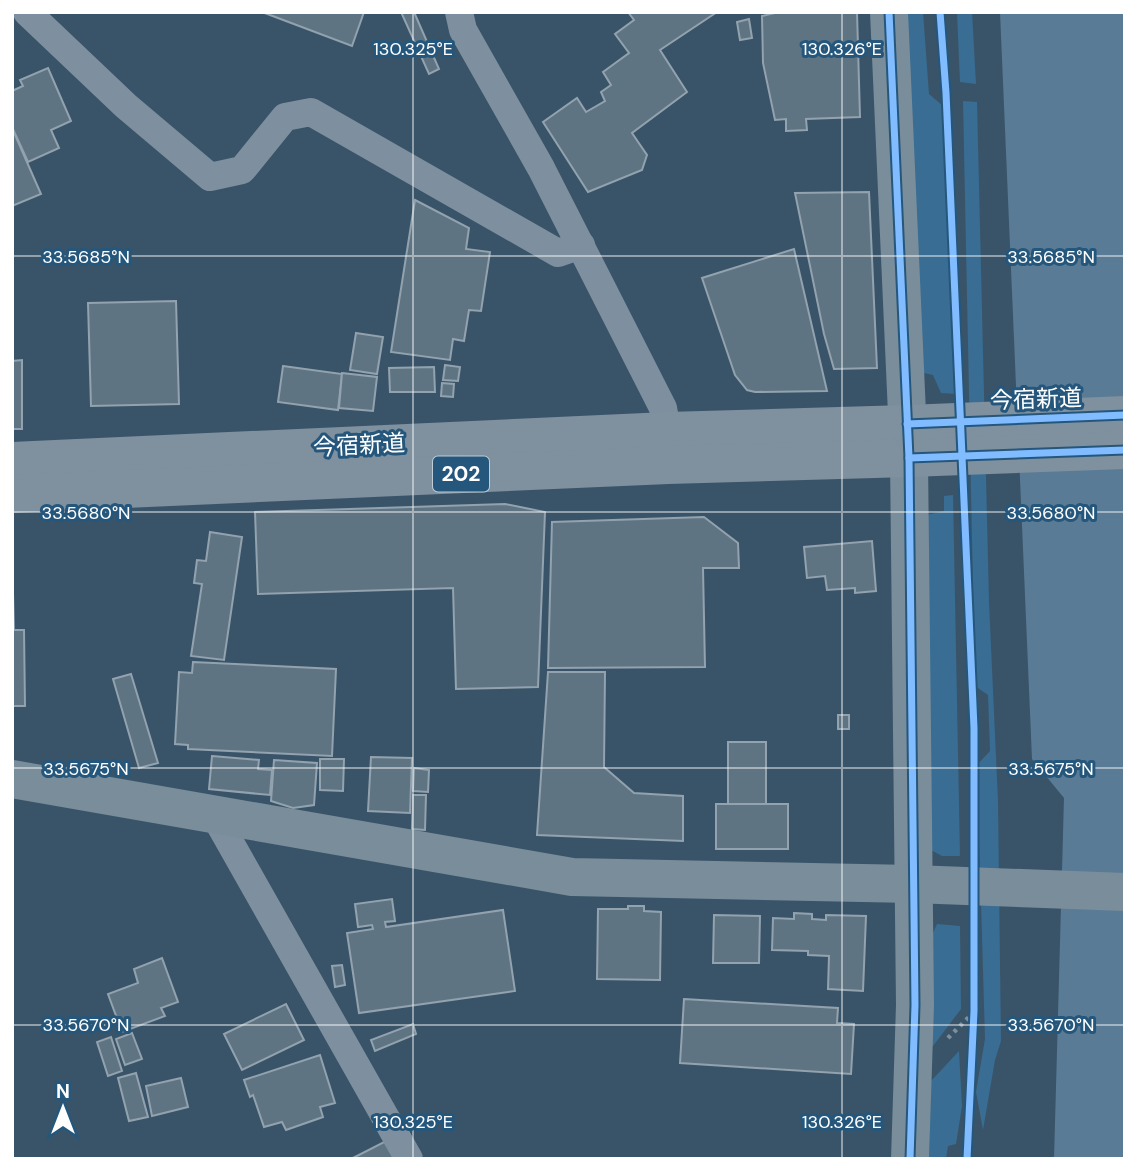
<svg xmlns="http://www.w3.org/2000/svg" width="1137" height="1171" font-family="'DM Sans','Noto Sans JP',sans-serif">
	<style>
		.green { fill: #396d93 }
		.water { fill: #597b96 }
		.building { fill: #5f7483; stroke: #92a2ae; stroke-width: 2 }
		.lines { fill: none; stroke-linecap: round; stroke-linejoin: round }
		.path { stroke: #7e909f; stroke-width: 4.5; stroke-dasharray: 3.5 5; stroke-linecap: butt }
		.street { stroke: #7e909f; stroke-width: 28 }
		.secondary { stroke: #7a8d9b; stroke-width: 38 }
		.highway { stroke: #7f909f; stroke-width: 38 }
		.secondary-bridge { stroke: #7a8d9b; stroke-width: 38 }
		.highway-bridge { stroke: #7f909f; stroke-width: 38 }
		.cycleway-casing { stroke: #25577c; stroke-width: 11 }
		.cycleway { stroke: #80bcff; stroke-width: 7 }
		.ticks { fill: none; stroke: #fff; stroke-width: 2; stroke-opacity: 0.45 }
		.labels { text-anchor: middle; stroke-width: 6; stroke-linejoin: round; paint-order: stroke }
		.shield { fill: #25577c; stroke: #becdd8; stroke-width: 2 }
		.shield-label { font-size: 21px; font-weight: bold; fill: #fff }
		.street-label { font-size: 23px; fill: #fff; stroke: #25577c }
		.ticks-label { font-size: 18px; text-anchor: middle; fill: #fff; stroke: #25577c; stroke-width: 6; stroke-linejoin: round; paint-order: stroke }
	</style>
	<rect width="100%" height="100%" fill="#395468"/>
	<g class="green">
		<polygon points="903,12 923,12 929,94 950,112 957,394 941,393 933,375 915,371"/>
		<polygon points="957,12 972,12 976,84 960,82"/>
		<polygon points="963,101 977,102 989,602 998,801 1001,1041 995,1060 983,1130 976,1092 985,1039 977,765 990,751 988,695 975,686"/>
		<polygon points="953,495 960,856 942,856 929,849 926,515 944,511 944,496"/>
		<polygon points="937,924 960,926 961,1009 930,1050 929,942"/>
		<polygon points="959,1051 962,1106 956,1144 948,1146 946,1159 929,1159 931,1081"/>
	</g>
	<polygon class="water" points="1000,12 1125,12 1125,1159 1054,1159 1064,798 1032,759"/>
	<g class="building">
		<polygon points="262,12 364,12 352,46"/>
		<polygon points="401,12 414,12 439,69 429,74"/>
		<polygon points="628,12 717,12 660,50 687,92 632,133 647,155 642,170 588,192 543,122 577,98 586,112 605,101 601,92 611,85 603,72 629,53 615,34 634,20"/>
		<polygon points="779,12 857,12 860,117 806,119 807,130 786,131 786,119 775,120 763,63 762,16"/>
		<polygon points="749,19 752,38 740,40 737,22"/>
		<polygon points="48,68 71,121 51,130 59,148 28,162 12,127 12,91 23,86 20,80"/>
		<polygon points="12,128 41,194 12,206"/>
		<polygon points="869,192 877,368 834,369 824,334 795,193"/>
		<polygon points="415,200 469,228 466,249 490,252 481,311 469,310 464,341 453,339 450,360 391,352"/>
		<polygon points="794,249 827,391 755,392 747,390 735,375 702,278"/>
		<polygon points="176,301 179,404 91,406 88,303"/>
		<polygon points="356,333 383,337 377,374 350,370"/>
		<polygon points="22,360 22,429 12,429 12,361"/>
		<polygon points="445,365 460,367 458,381 443,380"/>
		<polygon points="283,366 342,374 338,410 278,402"/>
		<polygon points="434,367 435,392 390,392 389,368"/>
		<polygon points="342,373 377,377 373,411 339,408"/>
		<polygon points="442,383 454,384 453,397 441,396"/>
		<polygon points="505,504 545,512 538,687 456,689 453,588 258,594 255,512"/>
		<polygon points="704,517 738,543 739,568 703,568 705,667 548,668 552,522"/>
		<polygon points="210,532 242,537 224,660 191,656 202,584 194,583 197,560 206,561"/>
		<polygon points="872,541 876,591 855,593 855,588 827,590 825,576 807,578 804,547"/>
		<polygon points="12,556 14,630 24,630 25,706 12,706"/>
		<polygon points="193,662 336,669 332,756 188,749 188,745 175,744 179,672 192,673"/>
		<polygon points="548,672 605,672 604,767 634,793 683,796 683,841 537,835"/>
		<polygon points="131,674 158,763 139,768 113,679"/>
		<rect x="838" y="715" width="11" height="14"/>
		<rect x="728" y="742" width="38" height="62"/>
		<polygon points="212,756 259,760 258,769 272,770 270,795 209,789"/>
		<polygon points="371,757 412,758 410,813 368,811"/>
		<polygon points="320,759 344,759 343,791 320,790"/>
		<polygon points="274,760 317,763 314,805 293,808 271,801"/>
		<polygon points="414,768 429,770 428,792 413,791"/>
		<polygon points="413,795 426,795 425,830 412,829"/>
		<rect x="716" y="804" width="72" height="45"/>
		<polygon points="392,899 395,921 385,922 386,927 503,910 515,991 359,1013 347,933 373,929 372,925 358,927 355,904"/>
		<polygon points="628,906 644,906 644,911 661,912 660,980 597,979 598,909 628,909"/>
		<polygon points="794,913 812,914 812,919 826,920 826,915 866,916 863,991 828,989 829,956 808,955 808,951 772,950 773,918 794,919"/>
		<polygon points="714,915 760,916 759,963 713,963"/>
		<polygon points="162,958 178,1002 161,1008 165,1016 122,1032 108,994 138,983 134,969"/>
		<polygon points="342,965 345,985 335,987 332,966"/>
		<polygon points="684,999 838,1008 837,1023 854,1024 851,1074 680,1063"/>
		<polygon points="286,1004 304,1040 242,1070 224,1034"/>
		<polygon points="413,1024 416,1034 375,1051 371,1040"/>
		<polygon points="132,1033 142,1059 125,1065 116,1039"/>
		<polygon points="111,1037 122,1071 108,1076 97,1042"/>
		<polygon points="320,1055 335,1103 320,1107 323,1117 286,1130 282,1122 264,1127 253,1095 250,1097 244,1080"/>
		<polygon points="136,1073 148,1117 129,1121 118,1078"/>
		<polygon points="181,1078 188,1107 152,1116 146,1086"/>
		<polygon points="388,1140 398,1159 351,1159"/>
	</g>
	<g class="lines">
		<g class="path">
			<polyline points="940,12 946,93 959,388"/>
			<polyline points="964,488 974,728 974,854"/>
			<polyline points="948,1038 974,1012"/>
			<polyline points="967,1159 974,1011 974,918"/>
		</g>
		<g class="street">
			<polyline points="27,12 126,106 210,177 242,170 285,117 311,112 558,253 581,245"/>
			<polyline points="459,12 463,30 541,168 663,408 667,431"/>
			<polyline points="215,816 409,1159"/>
		</g>
		<g class="secondary">
			<polyline points="889,12 909,458 915,1005 910,1159"/>
			<polyline points="12,779 572,877 913,884"/>
		</g>
		<g class="highway">
			<polyline points="12,461 667,431 907,424"/>
			<polyline points="12,494 668,465 909,458"/>
		</g>
		<polyline class="secondary-bridge" points="913,884 1125,892"/>
		<g class="highway-bridge">
			<polyline points="907,424 1125,415"/>
			<polyline points="909,458 1125,450"/>
		</g>
		<defs>
			<g id="cycleway">
				<polyline points="889,12 909,458 915,1005 910,1159"/>
				<polyline points="940,12 946,93 974,728 974,1011 967,1159"/>
				<polyline points="907,424 1125,415"/>
				<polyline points="909,458 1125,450"/>
			</g>
		</defs>
		<use href="#cycleway" class="cycleway-casing"/>
		<use href="#cycleway" class="cycleway"/>
	</g>
	<path class="ticks" d="M413 12V1159M842 12V1159M12 256H1125M12 512H1125M12 768H1125M12 1025H1125"/>
	<g class="labels">
		<rect class="shield" x="433" y="456.5" width="56" height="35" rx="5"/>
		<g class="shield-label">
			<text x="461" y="481">202</text>
		</g>
		<g class="street-label">
			<text transform="translate(1036 399) rotate(-2)" y="8">今宿新道</text>
			<text transform="translate(359 445) rotate(-3)" y="8">今宿新道</text>
		</g>
	</g>
	<g class="ticks-label">
		<text x="413" y="55">130.325°E</text>
		<text x="842" y="55">130.326°E</text>
		<text x="86" y="263">33.5685°N</text>
		<text x="1051" y="263">33.5685°N</text>
		<text x="86" y="519">33.5680°N</text>
		<text x="1051" y="519">33.5680°N</text>
		<text x="86" y="775">33.5675°N</text>
		<text x="1051" y="775">33.5675°N</text>
		<text x="86" y="1031">33.5670°N</text>
		<text x="1051" y="1031">33.5670°N</text>
		<text x="413" y="1128">130.325°E</text>
		<text x="842" y="1128">130.326°E</text>
	</g>
	<rect width="1137" height="1171" fill="none" stroke="#ffffff" stroke-width="28"/>
	<g transform="translate(63 1108)" stroke="#25577c" stroke-width="5" paint-order="stroke">
	<path d="M0-5L12 26L0 18L-12 26Z" fill="#ffffff"/>
	<text y="-10" font-size="19" font-weight="bold" text-anchor="middle" fill="#ffffff">N</text>
	</g>
</svg>
